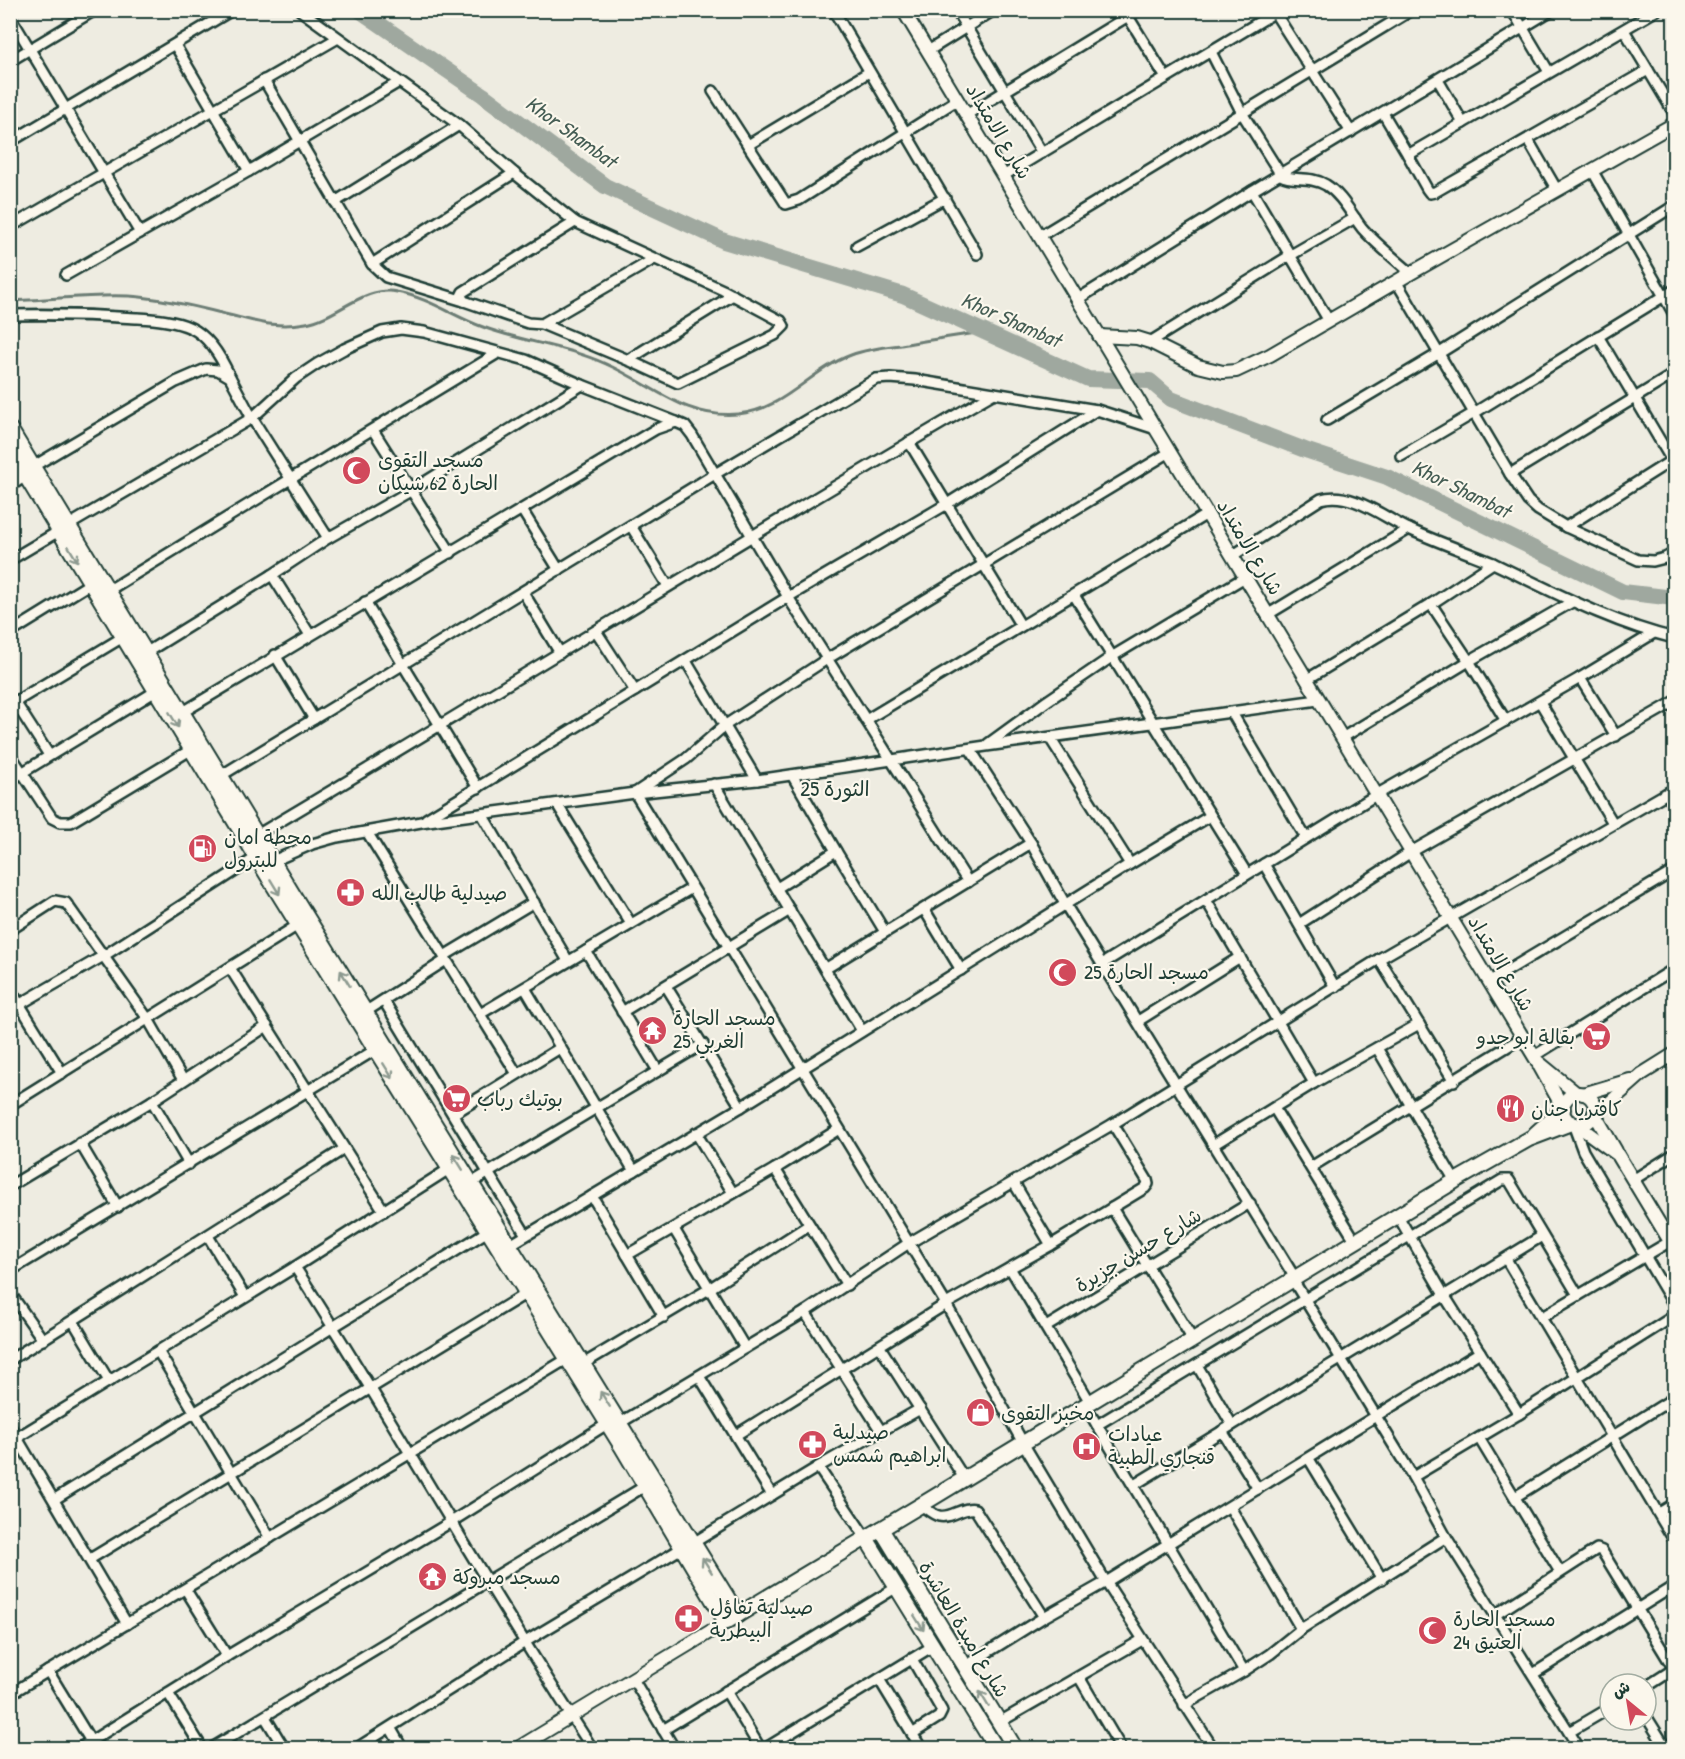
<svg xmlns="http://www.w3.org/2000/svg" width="1685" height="1759" font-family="'Patrick Hand','Playpen Sans Arabic',sans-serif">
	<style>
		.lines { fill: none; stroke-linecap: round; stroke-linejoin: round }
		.stream { stroke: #6c7d74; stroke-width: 3 }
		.river { stroke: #9fa89f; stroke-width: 16 }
		.minor-casing { stroke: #1f3d34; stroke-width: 14 }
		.tertiary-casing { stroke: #1f3d34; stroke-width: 16 }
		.secondary-casing { stroke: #1f3d34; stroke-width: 18 }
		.minor { stroke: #fbf7ec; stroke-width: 9 }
		.tertiary { stroke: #fbf7ec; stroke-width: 12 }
		.secondary { stroke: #fbf7ec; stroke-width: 14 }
		.oneway { stroke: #8d9a90 }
		.labels { text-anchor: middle; stroke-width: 4.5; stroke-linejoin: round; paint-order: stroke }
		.street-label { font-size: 20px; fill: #1f3d34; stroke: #fbf7ec }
		.poi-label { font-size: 20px; fill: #1f3d34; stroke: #fbf7ec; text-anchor: start }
		.water-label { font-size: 21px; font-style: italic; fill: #455d54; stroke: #fbf7ec }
		.neighbourhood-label { font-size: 21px; fill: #1f3d34; stroke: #fbf7ec }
	</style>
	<rect width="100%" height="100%" fill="#eeece1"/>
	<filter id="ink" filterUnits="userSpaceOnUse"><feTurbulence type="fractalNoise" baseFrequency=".0167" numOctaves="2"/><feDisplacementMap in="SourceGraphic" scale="12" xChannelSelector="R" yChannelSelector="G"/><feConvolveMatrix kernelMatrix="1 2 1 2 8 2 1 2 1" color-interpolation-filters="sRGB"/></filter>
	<g filter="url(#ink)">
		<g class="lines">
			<path class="stream" d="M10 301C50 300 90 294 129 296 161 298 194 306 225 314 255 321 275 329 306 323 337 318 364 285 397 292 429 298 453 316 483 327 523 342 566 346 606 364 652 384 684 419 738 414 786 409 808 371 851 355 867 349 885 347 901 345 929 340 956 336 983 332"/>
			<polyline class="river" points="359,10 483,95 605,186 724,241 903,295 1088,379 1150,381 1171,399 1305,450 1387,477 1623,592 1674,598"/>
			<defs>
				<g id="minor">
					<polyline points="300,10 459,125 514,173 575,222 723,290 781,321 784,326 775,335 678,383 628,360"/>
					<polyline points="956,10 1042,153"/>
					<polyline points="1124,10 1166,78"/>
					<polyline points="1512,10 1549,72"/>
					<polyline points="834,11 977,254"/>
					<polyline points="1275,13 1351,132"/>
					<polyline points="10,16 140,233"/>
					<polyline points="1624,30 1674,113"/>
					<polyline points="175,45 249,171"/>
					<polyline points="928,51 994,10"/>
					<path d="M1211 52 1242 113 1281 175C1293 182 1309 175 1326 185 1342 195 1351 214 1362 228 1377 245 1394 258 1411 273"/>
					<polyline points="10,61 95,10"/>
					<polyline points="264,80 372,264 386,277 464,301"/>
					<polyline points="1438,80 1463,123"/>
					<polyline points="713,91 786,204 799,200 957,100"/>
					<polyline points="1383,113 1408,155 1657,10"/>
					<polyline points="966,115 1138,10"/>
					<polyline points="1528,140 1557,190"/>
					<polyline points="10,142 232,10"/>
					<polyline points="748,145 869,72"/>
					<polyline points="1408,155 1427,189 1430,193 1435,192 1648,70"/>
					<polyline points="1592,170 1674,314"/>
					<polyline points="1003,176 1279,10"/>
					<polyline points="1252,191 1329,321"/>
					<polyline points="335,202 459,125"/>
					<polyline points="575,222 463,292 461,296 464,301 528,323 542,324 654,259"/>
					<polyline points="10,227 338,38"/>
					<polyline points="1040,236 1412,10"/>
					<polyline points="857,246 945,198"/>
					<polyline points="372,264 514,173"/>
					<polyline points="66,275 249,171 399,82"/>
					<polyline points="1396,281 1510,474"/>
					<polyline points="1078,299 1252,191 1552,10"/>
					<path d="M10 315C52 314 94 315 136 318 153 319 174 320 191 328 210 337 222 359 230 377"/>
					<polyline points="542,324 628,360 733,295"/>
					<polyline points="1598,336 1674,464"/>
					<polyline points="1150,342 1291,255 1355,218"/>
					<polyline points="1674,374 1510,474 1528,501 1538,510 1566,527 1638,560 1653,561 1665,558 1674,553"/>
					<polyline points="1327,420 1438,354 1674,206"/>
					<polyline points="373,430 451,553"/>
					<polyline points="909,442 1021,626"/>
					<polyline points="1170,452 827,659 724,726 686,759 635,793 946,1304 1023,1443 1106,1582 1213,1748"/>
					<polyline points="1401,456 1474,413 1674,290"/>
					<polyline points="34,466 176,382 206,369 218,370 230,377 252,418 328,538"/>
					<polyline points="10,486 26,476"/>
					<polyline points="522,510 559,570"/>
					<polyline points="69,525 252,418 296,378 317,364 344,349 382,332 401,329 424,332 526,360 582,385 676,422"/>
					<polyline points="631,526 668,586"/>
					<polyline points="1566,527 1674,459"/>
					<path d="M1232 556 1321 499C1352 490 1384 518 1411 530 1438 542 1466 552 1493 563"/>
					<polyline points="10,560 59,531"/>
					<polyline points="272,575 310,635"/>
					<path d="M109 590C238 510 369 432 498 353"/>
					<polyline points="523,592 560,653"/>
					<polyline points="1074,595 1247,874"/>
					<polyline points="365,602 478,788"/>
					<polyline points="1431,604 1469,661 1506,721"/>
					<polyline points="1267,615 1409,529"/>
					<polyline points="596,631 635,691"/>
					<polyline points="10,633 91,583"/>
					<polyline points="147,652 272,575 328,538 412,490 582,385"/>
					<polyline points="275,655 314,719"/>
					<polyline points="686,661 757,780"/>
					<polyline points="1580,678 1616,736"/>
					<path d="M1306 680 1431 604 1493 563C1552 591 1611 623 1674 638"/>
					<polyline points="15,702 49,755"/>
					<polyline points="1540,702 1613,823"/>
					<polyline points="10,705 123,637"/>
					<polyline points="183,712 629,445 656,429 676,422 685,426 692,435 788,597 866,720"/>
					<polyline points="1232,713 1306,838"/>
					<polyline points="1050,738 1130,864"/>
					<polyline points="1342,738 1469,661 1572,602"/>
					<polyline points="988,744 1047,701 1113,656 1245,577"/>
					<polyline points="970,749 1031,843 1065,904 1295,1278"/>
					<polyline points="10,754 52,818 60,822 71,822 192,749"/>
					<polyline points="222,775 715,474 876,379 890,378 915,380 1097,410 1156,429"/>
					<polyline points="10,780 156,691"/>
					<polyline points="714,784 862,1031"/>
					<polyline points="1667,793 1674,805"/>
					<polyline points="557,804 631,924"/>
					<polyline points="482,814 568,961"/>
					<polyline points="426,819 788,597 947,504 1097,410"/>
					<polyline points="367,832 517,1074"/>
					<path d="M257 835C504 689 746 536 994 393"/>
					<polyline points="836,851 885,932"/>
					<polyline points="273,861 312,844 337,837 421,822 635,793 757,780 986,746 1318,700"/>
					<polyline points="1264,864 1335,987"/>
					<polyline points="968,882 866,720 1207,514"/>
					<polyline points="777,888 836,851 792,775"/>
					<polyline points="1206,900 1314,1083"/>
					<polyline points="924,909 961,970"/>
					<polyline points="1299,924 1411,852 1674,702"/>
					<polyline points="10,930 55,901 66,903 148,1019 183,1080"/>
					<polyline points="586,951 658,1071"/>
					<polyline points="444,956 534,902"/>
					<polyline points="1379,959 1454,1081"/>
					<polyline points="1102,964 1376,795 1580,678 1654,633"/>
					<polyline points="230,968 384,1211"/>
					<polyline points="825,969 1031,843"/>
					<polyline points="1490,981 1674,871"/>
					<polyline points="666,986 741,1107"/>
					<polyline points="525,988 634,1171"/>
					<polyline points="10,989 62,1073"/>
					<polyline points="384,1001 526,1235"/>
					<polyline points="10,1010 105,955 257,857"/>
					<polyline points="365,1012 446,960"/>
					<polyline points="622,1012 790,910"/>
					<polyline points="480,1014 692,888"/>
					<polyline points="1138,1021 1240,957"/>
					<polyline points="1377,1048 1455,1181"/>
					<polyline points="1534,1056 1674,969"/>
					<polyline points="152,1101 189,1164"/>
					<polyline points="10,1105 298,925"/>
					<polyline points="1274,1108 1356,1242"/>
					<polyline points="453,1114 560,1048"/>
					<polyline points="1573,1124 1583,1151 1674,1305"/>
					<polyline points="696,1133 733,1193"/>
					<polyline points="80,1143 118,1207"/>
					<polyline points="1213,1145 1314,1083 1419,1024"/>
					<polyline points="1311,1167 1523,1037"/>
					<path d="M449 1169 295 1267C397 1426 489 1591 592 1748"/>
					<polyline points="775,1169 847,1285"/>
					<polyline points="1633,1180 1674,1154"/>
					<polyline points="471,1183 703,1044"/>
					<polyline points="1014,1183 1051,1245"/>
					<polyline points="10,1186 152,1101 267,1026"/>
					<polyline points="592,1196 664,1317"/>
					<polyline points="1112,1208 1193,1340"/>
					<polyline points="1398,1216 1444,1295 1519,1414"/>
					<polyline points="674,1229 745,1348"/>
					<polyline points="208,1236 245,1297"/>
					<polyline points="510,1245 741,1107 1130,864 1210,816"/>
					<polyline points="627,1255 775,1169 839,1129"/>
					<polyline points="1506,1259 1674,1540"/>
					<polyline points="1010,1268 1090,1402"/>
					<polyline points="10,1271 375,1050"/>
					<polyline points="1293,1280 1413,1477 1446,1537 1579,1748"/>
					<polyline points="10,1293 43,1340"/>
					<polyline points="805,1312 881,1431"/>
					<polyline points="1542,1317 1674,1239"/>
					<polyline points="73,1321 109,1381"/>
					<polyline points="1046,1327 1250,1203"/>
					<polyline points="880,1347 964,1478"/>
					<polyline points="158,1351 270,1538"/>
					<polyline points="10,1360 344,1149"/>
					<polyline points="583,1364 709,1289 809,1225"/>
					<polyline points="1197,1365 1232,1425"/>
					<polyline points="699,1376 772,1495"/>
					<polyline points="1085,1405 1244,1671"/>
					<polyline points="620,1423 805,1312 909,1243 1113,1124 1379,959 1674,789"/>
					<polyline points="1097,1425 1502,1180 1509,1180 1578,1295"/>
					<polyline points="10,1426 127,1624"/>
					<polyline points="1222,1431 1258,1489"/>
					<polyline points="736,1435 946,1304 1051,1245 1145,1188 1148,1184 1147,1180 1113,1124"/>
					<polyline points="18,1437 295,1267"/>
					<polyline points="1479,1438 1560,1572"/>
					<polyline points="1309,1459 1382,1579"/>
					<polyline points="818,1467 866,1538"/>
					<polyline points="1413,1477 1519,1414 1674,1316"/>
					<polyline points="1134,1485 1542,1236"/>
					<polyline points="1515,1497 1674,1398"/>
					<polyline points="55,1499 488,1231"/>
					<path d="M921 1505C927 1509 933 1515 939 1516 951 1519 963 1506 975 1509L1044 1617"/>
					<polyline points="1230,1507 1301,1629"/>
					<polyline points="1659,1513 1674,1504"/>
					<polyline points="693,1543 818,1467 920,1409"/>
					<polyline points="90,1559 527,1293"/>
					<polyline points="186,1590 227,1656"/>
					<polyline points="1495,1615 1597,1549 1602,1551 1674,1669"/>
					<polyline points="964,1667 1044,1617 1106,1582 1480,1352"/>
					<polyline points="48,1671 95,1748"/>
					<polyline points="1533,1674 1674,1586"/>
					<polyline points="1079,1677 1121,1748"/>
					<polyline points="633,1679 674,1748"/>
					<polyline points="879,1679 921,1748"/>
					<polyline points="1646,1687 1674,1669"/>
					<polyline points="726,1691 760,1748"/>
					<polyline points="168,1693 202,1748"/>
					<polyline points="10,1694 567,1359"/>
					<polyline points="1184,1705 1244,1671 1270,1654 1301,1629 1446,1537"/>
					<polyline points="1646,1716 1666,1748"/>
					<polyline points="265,1717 284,1748"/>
					<polyline points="998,1723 1142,1640"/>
					<polyline points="391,1729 402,1748"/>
					<polyline points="663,1730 897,1587"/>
					<polyline points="1569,1732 1610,1708"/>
					<polyline points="912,1734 939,1717 942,1711 912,1659"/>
					<polyline points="80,1748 227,1656 451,1522 607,1424"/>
					<polyline points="212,1748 645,1486"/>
					<polyline points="357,1748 525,1642 682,1548"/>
					<polyline points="766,1748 933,1646"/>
				</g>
				<g id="tertiary">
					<polyline points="903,10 1534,1056 1537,1061 1576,1093"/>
					<polyline points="1099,336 1137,338 1150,342 1198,366 1223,372 1236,371 1270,355 1411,273 1674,124"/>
					<polyline points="1539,1065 1563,1108"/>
					<circle cx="1579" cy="1109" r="16"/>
					<polyline points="1583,1094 1630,1080"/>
					<polyline points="1594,1112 1608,1104 1642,1074 1674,1054"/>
					<polyline points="1594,1113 1616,1151"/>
					<polyline points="1576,1124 1618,1155 1674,1248"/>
					<polyline points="518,1748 726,1622"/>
				</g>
				<g id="secondary">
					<polyline points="10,429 295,898 738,1615"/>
					<polyline points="10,450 274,886 622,1447 726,1622 921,1505 1455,1181 1529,1139 1571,1123"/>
					<polyline points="1535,1134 1563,1109"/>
					<polyline points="881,1529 1015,1748"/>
					<polyline points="866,1538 996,1748"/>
				</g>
			</defs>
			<use href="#minor" class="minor-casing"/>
			<use href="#tertiary" class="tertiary-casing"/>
			<use href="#secondary" class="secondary-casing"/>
			<use href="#minor" class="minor"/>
			<use href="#tertiary" class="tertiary"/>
			<use href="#secondary" class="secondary"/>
		</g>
		<defs><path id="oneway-shaft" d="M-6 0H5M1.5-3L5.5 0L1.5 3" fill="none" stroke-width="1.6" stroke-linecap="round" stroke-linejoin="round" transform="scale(1.5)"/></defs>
		<g class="oneway">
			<use href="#oneway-shaft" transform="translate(73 554) rotate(59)"/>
			<use href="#oneway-shaft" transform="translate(174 720) rotate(59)"/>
			<use href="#oneway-shaft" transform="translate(275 887) rotate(59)"/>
			<use href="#oneway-shaft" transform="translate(345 978) rotate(-121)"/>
			<use href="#oneway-shaft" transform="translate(388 1071) rotate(58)"/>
			<use href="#oneway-shaft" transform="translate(458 1162) rotate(-122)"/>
			<use href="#oneway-shaft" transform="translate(605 1399) rotate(-122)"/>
			<use href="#oneway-shaft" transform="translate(707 1565) rotate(-122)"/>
			<use href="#oneway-shaft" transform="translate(919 1623) rotate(58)"/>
			<use href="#oneway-shaft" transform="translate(984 1699) rotate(-121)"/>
		</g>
	</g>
	<defs>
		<symbol id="mosque-disc" viewBox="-11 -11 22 22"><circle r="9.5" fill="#d1495b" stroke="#fbf7ec"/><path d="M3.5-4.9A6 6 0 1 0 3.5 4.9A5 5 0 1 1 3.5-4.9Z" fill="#fff"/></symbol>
		<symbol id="fuel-disc" viewBox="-11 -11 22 22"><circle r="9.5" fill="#d1495b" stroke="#fbf7ec"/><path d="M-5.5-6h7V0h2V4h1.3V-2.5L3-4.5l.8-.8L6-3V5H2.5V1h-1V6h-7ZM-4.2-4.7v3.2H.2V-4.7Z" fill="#fff"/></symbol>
		<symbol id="pharmacy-disc" viewBox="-11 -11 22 22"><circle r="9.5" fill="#d1495b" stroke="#fbf7ec"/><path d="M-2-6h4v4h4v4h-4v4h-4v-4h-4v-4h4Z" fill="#fff"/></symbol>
		<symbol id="temple-disc" viewBox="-11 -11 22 22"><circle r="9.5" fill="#d1495b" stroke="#fbf7ec"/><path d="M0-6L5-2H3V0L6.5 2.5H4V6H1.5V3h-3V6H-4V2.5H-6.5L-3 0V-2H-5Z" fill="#fff"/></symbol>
		<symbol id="supermarket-disc" viewBox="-11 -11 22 22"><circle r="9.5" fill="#d1495b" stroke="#fbf7ec"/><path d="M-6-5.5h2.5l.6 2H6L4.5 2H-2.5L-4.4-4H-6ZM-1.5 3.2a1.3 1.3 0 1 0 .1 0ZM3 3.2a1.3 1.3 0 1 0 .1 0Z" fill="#fff"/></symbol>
		<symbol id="restaurant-disc" viewBox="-11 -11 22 22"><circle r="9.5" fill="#d1495b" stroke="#fbf7ec"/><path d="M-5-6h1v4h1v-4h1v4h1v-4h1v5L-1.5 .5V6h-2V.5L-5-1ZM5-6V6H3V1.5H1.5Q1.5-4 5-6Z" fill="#fff"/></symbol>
		<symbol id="shop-disc" viewBox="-11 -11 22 22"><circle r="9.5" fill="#d1495b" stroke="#fbf7ec"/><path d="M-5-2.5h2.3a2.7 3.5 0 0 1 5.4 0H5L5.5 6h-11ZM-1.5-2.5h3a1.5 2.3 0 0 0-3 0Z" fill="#fff"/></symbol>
		<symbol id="hospital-disc" viewBox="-11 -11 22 22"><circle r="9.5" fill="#d1495b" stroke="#fbf7ec"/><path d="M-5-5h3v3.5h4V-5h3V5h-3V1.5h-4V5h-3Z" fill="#fff"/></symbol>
	</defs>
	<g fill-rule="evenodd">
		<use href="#mosque-disc" x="340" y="454" width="33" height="33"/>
		<use href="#fuel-disc" x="186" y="832" width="33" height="33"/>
		<use href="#pharmacy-disc" x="334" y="876" width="33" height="33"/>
		<use href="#mosque-disc" x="1046" y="956" width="33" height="33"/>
		<use href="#temple-disc" x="636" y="1014" width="33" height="33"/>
		<use href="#supermarket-disc" x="1580" y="1020" width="33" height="33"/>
		<use href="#supermarket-disc" x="440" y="1082" width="33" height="33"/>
		<use href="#restaurant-disc" x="1494" y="1092" width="33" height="33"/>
		<use href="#shop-disc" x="964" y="1396" width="33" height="33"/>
		<use href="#pharmacy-disc" x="796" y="1428" width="33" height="33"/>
		<use href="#hospital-disc" x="1070" y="1430" width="33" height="33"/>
		<use href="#temple-disc" x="416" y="1560" width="33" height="33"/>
		<use href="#pharmacy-disc" x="672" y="1602" width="33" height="33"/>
		<use href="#mosque-disc" x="1416" y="1614" width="33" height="33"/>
	</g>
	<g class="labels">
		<g class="street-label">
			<text transform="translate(999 131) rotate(59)" y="7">شارع الامتداد</text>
			<text transform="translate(1250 547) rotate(59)" y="7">شارع الامتداد</text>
			<text transform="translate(1501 963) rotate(59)" y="7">شارع الامتداد</text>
			<text transform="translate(1138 1250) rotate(-31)" y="7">شارع حسن جزيرة</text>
			<text transform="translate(964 1629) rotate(59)" y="7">شارع امبدة العاشرة</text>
		</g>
		<g class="poi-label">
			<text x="378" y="467">مسجد التقوى<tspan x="378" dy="23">الحارة 62 شيكان</tspan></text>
			<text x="224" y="844">محطة امان<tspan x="224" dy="23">للبترول</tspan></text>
			<text x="372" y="900">صيدلية طالب الله</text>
			<text x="1084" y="979">مسجد الحارة 25</text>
			<text x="673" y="1025">مسجد الحارة<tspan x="673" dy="23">25 الغربي</tspan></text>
			<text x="1575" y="1044" text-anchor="end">بقالة ابو جدو</text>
			<text x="477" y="1106">بوتيك رباب</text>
			<text x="1531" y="1116">كافتريا جنان</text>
			<text x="1001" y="1420">مخبز التقوى</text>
			<text x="833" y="1439">صيدلية<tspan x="833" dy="23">ابراهيم شمس</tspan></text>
			<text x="1108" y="1441">عيادات<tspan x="1108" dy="23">قنجاري الطبية</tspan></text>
			<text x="453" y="1584">مسجد مبروكة</text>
			<text x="710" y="1614">صيدلية تفاؤل<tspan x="710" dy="23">البيطرية</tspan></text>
			<text x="1453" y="1626">مسجد الحارة<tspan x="1453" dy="23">24 العتيق</tspan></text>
		</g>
		<g class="water-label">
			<text transform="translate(571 132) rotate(36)" y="7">Khor Shambat</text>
			<text transform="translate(1011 320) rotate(24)" y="7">Khor Shambat</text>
			<text transform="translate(1461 489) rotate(26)" y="7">Khor Shambat</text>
		</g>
		<g class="neighbourhood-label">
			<text x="835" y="796">الثورة 25</text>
		</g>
	</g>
	<rect width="1685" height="1759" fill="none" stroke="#fbf7ec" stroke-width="36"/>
	<rect x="18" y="18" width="1649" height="1723" fill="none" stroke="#1f3d34" stroke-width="2" filter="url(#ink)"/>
	<g transform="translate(1628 1702) rotate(330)"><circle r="28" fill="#fbf7ec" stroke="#a3ada2" stroke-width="1.5"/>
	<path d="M0-4.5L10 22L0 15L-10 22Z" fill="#d1495b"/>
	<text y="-9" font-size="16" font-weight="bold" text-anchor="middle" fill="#1f3d34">ش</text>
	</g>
</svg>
